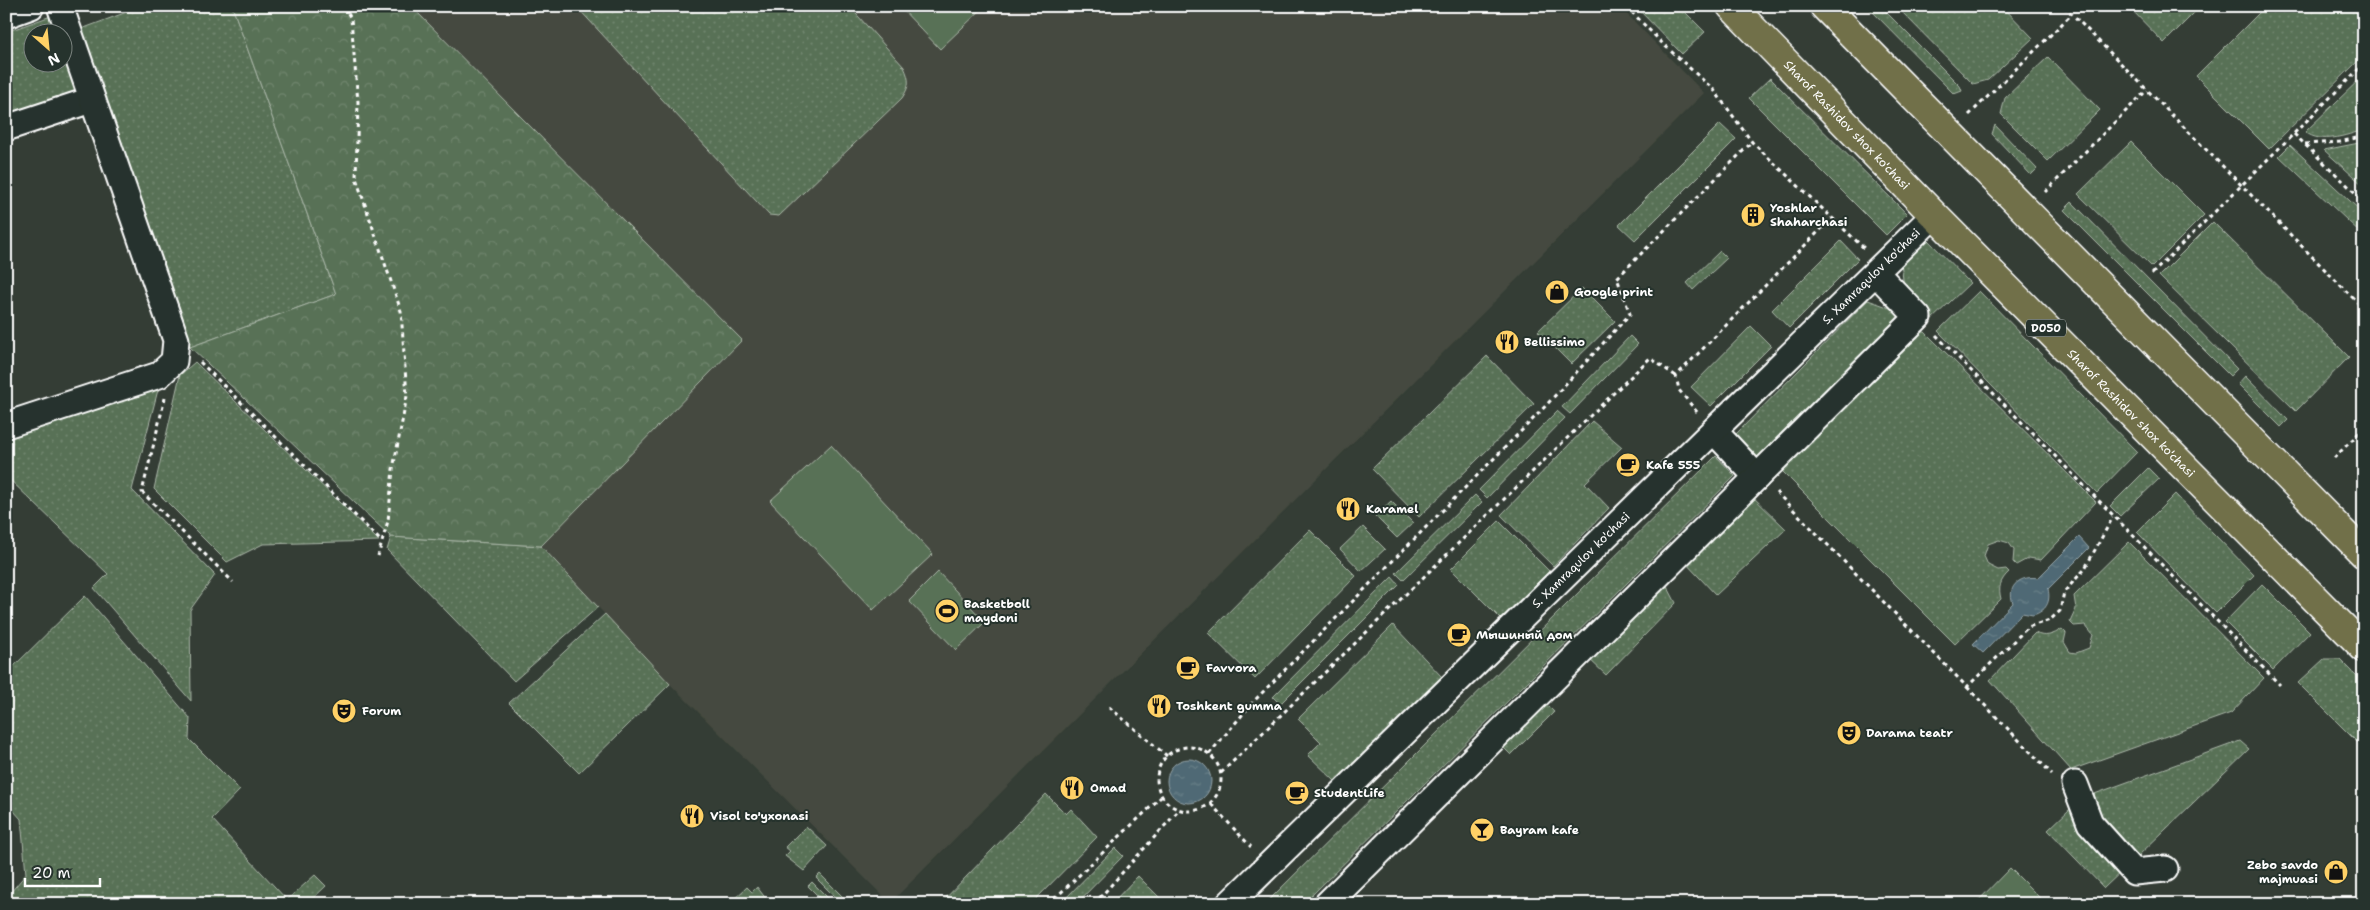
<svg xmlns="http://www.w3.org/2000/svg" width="2370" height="910" font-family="'Shantell Sans',sans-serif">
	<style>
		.built { fill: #454a3f }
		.grass { fill: url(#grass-dots); stroke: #acb8aa }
		.forest { fill: url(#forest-crowns); stroke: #acb8aa }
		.pitch { fill: #587156; stroke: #acb8aa }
		.water { fill: url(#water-ripples); stroke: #95a5ac }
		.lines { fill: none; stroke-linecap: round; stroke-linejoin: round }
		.minor-casing { stroke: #fff; stroke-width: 29 }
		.major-casing { stroke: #fff; stroke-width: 31 }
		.path { stroke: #fff; stroke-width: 3; stroke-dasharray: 4 4; stroke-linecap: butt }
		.minor { stroke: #26332d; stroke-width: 25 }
		.major { stroke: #71704a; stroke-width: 28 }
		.labels { text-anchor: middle; stroke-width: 4; stroke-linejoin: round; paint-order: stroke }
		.shield { fill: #26332d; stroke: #bec2c0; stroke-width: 1 }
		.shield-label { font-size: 11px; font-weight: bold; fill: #fff }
		.street-label { font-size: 12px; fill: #fff; stroke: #26332d }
		.poi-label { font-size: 12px; font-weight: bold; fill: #fff; stroke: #26332d; text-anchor: start }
	</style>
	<defs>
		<pattern id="grass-dots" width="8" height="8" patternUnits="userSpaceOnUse" patternTransform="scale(1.25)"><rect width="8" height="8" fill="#587156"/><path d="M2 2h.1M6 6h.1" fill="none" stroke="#71866f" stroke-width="1.8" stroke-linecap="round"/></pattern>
		<pattern id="forest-crowns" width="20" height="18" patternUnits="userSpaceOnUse" patternTransform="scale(1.25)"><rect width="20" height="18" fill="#587156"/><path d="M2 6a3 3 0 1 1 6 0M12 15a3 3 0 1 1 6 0" fill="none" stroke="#71866f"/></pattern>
		<pattern id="water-ripples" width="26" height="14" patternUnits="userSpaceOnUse" patternTransform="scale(1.25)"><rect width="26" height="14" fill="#4f6974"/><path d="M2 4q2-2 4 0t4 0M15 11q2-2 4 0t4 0" fill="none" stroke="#698089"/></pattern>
	</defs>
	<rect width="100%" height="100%" fill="#343d35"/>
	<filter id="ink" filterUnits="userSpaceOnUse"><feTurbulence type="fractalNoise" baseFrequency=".02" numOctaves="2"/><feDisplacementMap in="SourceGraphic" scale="10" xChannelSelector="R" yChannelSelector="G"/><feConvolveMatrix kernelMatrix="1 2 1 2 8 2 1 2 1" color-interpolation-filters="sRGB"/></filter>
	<g filter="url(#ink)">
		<polygon class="built" points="411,6 1619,6 1704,93 890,903 670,684 541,546 741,339"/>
		<g class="grass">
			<polygon points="143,6 232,6 336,294 190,347 76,31"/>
			<path d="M576 6H849L904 67C910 80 910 86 902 98L779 216 769 215Z"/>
			<polygon points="1635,6 1679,6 1705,32 1682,54"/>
			<polygon points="1867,6 1880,6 1960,86 1962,91 1954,94"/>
			<polygon points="1896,6 2002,6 2033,38 1988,80 1973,84"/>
			<polygon points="2128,6 2201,6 2164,43"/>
			<polygon points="2266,6 2356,6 2364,14 2364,55 2269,149 2196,76"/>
			<polygon points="51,16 57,32 32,32 32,62 62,62 63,50 77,93 6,117 6,32"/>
			<polygon points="2048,57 2100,110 2048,161 2001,114 2005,98"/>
			<path d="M2364 75V130C2346 135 2322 145 2305 132Z"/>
			<polygon points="1770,78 1907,214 1886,235 1749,98"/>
			<polygon points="1720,124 1736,139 1635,240 1619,225"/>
			<polygon points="1995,125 2037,169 2031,175 1992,134"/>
			<polygon points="2131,142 2204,215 2152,267 2078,194"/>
			<polygon points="2364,142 2364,186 2324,150"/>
			<polygon points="2290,145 2364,214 2364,236 2279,156"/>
			<polygon points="2072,202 2237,369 2230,376 2064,210"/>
			<polygon points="2213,222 2349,357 2296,411 2159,276"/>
			<polygon points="1927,239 1970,283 1930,321 1905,296 1901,263"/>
			<polygon points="1841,241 1858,259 1789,328 1772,310"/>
			<polygon points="1720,251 1727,258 1693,290 1687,283"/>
			<polygon points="1582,288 1615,321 1571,364 1538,331"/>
			<polygon points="1979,291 2137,452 2097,493 1938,331"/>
			<polygon points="1868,300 1893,309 1906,323 1758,461 1735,435"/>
			<polygon points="1751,326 1771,346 1711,406 1691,387"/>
			<path d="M1912 332H1925L2096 502 2041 560 2029 558 2016 565 2013 562 2014 550 2009 543 1999 540 1988 544 1984 556 1988 565 1998 570 2006 569 2009 572C2000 580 1998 588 2001 599L1955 644 1776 465Z"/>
			<polygon points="1630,336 1638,344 1570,414 1562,407"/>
			<polygon points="1487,356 1534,404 1419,517 1372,469"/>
			<polygon points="195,362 379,541 263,544 227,562 154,489 180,375"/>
			<polygon points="2245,376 2288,420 2281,427 2238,384"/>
			<polygon points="159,386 132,490 215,575 190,610 191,701 94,588 108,574 6,476 6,437"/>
			<polygon points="1557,411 1565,418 1487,498 1479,490"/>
			<polygon points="1592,421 1622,447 1585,483 1609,508 1553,566 1501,515"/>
			<polygon points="1716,456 1735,476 1303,904 1265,904"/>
			<polygon points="2148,468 2159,479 2120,516 2110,506"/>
			<polygon points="1749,493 1786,529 1716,595 1682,559"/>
			<polygon points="2175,494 2254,575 2216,613 2137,532"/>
			<polygon points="1475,495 1482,502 1403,580 1396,573"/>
			<polygon points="1391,501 1413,523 1397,538 1375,516"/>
			<polygon points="1499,521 1549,571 1501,619 1451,569"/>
			<polygon points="1363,527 1385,549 1361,571 1340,549"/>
			<polygon points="1310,530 1356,576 1255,679 1208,633"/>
			<polygon points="391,537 541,546 598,607 514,681 387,550"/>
			<path d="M2129 542 2264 678 2231 713 2071 770 1990 680 2035 633C2045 638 2053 635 2062 629L2066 633 2064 642 2070 652 2076 653 2089 648 2093 635 2085 625 2074 626 2070 622 2076 609 2074 596Z"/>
			<polygon points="1392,577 1399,585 1280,704 1273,697"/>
			<polygon points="1663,578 1676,603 1606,675 1587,657"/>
			<polygon points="2262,584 2310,632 2273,670 2225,622"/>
			<polygon points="85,596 190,718 189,739 240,790 212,819 287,900 315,875 326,886 307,904 6,904 6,898 26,874 21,819 6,802 6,674"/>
			<polygon points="605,614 670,684 579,773 509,703"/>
			<polygon points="1393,625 1442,677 1335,781 1308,755 1321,742 1298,719"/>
			<polygon points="2324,659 2340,659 2364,683 2364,749 2298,683"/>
			<polygon points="1542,700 1554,712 1511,755 1499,743"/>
			<polygon points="2240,741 2249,749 2137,857 2085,805 2089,796"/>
			<polygon points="1046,794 1066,814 1071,809 1097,837 1031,904 940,904"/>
			<polygon points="2070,809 2125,868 2104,888 2048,830"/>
			<polygon points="806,826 827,846 804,871 785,856 790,851 785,847"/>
			<polygon points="1115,848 1123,856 1076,904 1060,904"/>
			<polygon points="820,874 850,904 842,904 816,878"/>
			<polygon points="1138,876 1166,904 1111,904"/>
			<polygon points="812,882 834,904 826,904 808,886"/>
			<polygon points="747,887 752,892 757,887 770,904 729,904"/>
		</g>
		<polygon class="forest" points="232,6 411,6 742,340 541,546 391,537 190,347 336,294"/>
		<g class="pitch">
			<polygon points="899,6 985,6 940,49"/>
			<polygon points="831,445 933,554 873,610 770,501"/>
			<polygon points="938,572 985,622 956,650 909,601"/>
			<polygon points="2010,868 2046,904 1975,904"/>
		</g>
		<g class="water">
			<path d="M2079 537 2089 548 2048 589C2051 602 2046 611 2033 615L2022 613 1983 653 1973 644 2013 603C2006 585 2022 575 2038 578Z"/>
			<circle cx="1189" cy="781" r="22"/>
		</g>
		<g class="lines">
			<defs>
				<g id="minor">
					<polyline points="6,15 31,6"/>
					<polyline points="6,128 91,100"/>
					<polyline points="6,425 159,375 174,361 176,340 60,6"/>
					<polyline points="1714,431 1757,477"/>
					<polyline points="2075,784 2090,823 2134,872 2165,869"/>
					<path id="s1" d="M1229 904 1934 215"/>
					<polyline points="1327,904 1918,317 1876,273"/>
				</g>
				<g id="major">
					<path id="s2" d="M1731 6 1934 215 2364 648"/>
					<polyline points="1824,6 2364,554"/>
				</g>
			</defs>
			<use href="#minor" class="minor-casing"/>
			<use href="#major" class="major-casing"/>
			<g class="path">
				<polyline points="344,6 351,19 358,102 356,178 401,311 407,396 393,469 388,521 378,556"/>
				<polyline points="1626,6 1663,44 1714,90 1752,142 1865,249"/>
				<polyline points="2064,6 2364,309"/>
				<polyline points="1969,115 2072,14"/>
				<polyline points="2294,134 2364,201"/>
				<polyline points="2305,144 2340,142 2364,136"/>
				<polyline points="2045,192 2147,90"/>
				<polyline points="2152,274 2364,64"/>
				<polyline points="1936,335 2280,685"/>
				<polyline points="200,362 382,542"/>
				<polyline points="165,398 142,492 233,582"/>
				<polyline points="1697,412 1679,390 1676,376 1832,218"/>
				<polyline points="2334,458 2364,428"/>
				<polyline points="1776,492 1967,687 2028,627 2050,620 2060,611 2064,592 2084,570 2113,517"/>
				<polyline points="1967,687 2052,774"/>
				<polyline points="1109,707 1167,756"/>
				<circle cx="1189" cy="779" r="32"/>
				<polyline points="1209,754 1254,701 1539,413 1630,314 1617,278 1752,142"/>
				<polyline points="1221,773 1650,358 1676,376"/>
				<polyline points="1211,804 1251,847"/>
				<polyline points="1049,904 1161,797"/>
				<polyline points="1094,904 1179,810"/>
			</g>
			<use href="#minor" class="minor"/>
			<use href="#major" class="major"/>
		</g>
	</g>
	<defs>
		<symbol id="building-disc" viewBox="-11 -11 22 22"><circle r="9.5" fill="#ffd166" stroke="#26332d"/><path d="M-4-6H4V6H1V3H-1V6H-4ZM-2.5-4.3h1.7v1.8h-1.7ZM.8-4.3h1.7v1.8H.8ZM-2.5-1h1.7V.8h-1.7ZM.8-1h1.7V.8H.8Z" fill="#111"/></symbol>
		<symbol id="shop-disc" viewBox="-11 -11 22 22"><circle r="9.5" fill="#ffd166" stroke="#26332d"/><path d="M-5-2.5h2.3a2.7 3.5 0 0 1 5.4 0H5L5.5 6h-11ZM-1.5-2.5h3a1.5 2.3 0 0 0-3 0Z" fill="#111"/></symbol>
		<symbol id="restaurant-disc" viewBox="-11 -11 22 22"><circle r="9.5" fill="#ffd166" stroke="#26332d"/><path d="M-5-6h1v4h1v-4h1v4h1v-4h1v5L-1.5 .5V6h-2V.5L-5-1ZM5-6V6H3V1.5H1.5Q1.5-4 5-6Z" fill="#111"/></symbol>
		<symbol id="cafe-disc" viewBox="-11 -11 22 22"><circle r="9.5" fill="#ffd166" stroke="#26332d"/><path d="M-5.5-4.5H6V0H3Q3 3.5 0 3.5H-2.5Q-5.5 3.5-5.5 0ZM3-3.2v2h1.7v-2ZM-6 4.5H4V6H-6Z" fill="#111"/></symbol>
		<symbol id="stadium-disc" viewBox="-11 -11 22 22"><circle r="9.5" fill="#ffd166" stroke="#26332d"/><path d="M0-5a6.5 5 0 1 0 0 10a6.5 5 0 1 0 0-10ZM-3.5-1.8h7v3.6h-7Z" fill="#111"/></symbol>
		<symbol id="theatre-disc" viewBox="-11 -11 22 22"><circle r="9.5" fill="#ffd166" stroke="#26332d"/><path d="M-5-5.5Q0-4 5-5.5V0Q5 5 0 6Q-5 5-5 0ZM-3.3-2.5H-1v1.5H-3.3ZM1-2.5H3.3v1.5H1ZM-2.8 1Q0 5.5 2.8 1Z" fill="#111"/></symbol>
		<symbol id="bar-disc" viewBox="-11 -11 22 22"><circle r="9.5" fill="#ffd166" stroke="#26332d"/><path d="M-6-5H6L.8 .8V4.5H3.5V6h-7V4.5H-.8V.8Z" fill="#111"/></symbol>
	</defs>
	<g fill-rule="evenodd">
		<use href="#building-disc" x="1739" y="201" width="28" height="28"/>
		<use href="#shop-disc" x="1543" y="278" width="28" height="28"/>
		<use href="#restaurant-disc" x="1493" y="328" width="28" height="28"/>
		<use href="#cafe-disc" x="1614" y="451" width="28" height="28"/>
		<use href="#restaurant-disc" x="1334" y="495" width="28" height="28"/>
		<use href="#stadium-disc" x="933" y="597" width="28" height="28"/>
		<use href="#cafe-disc" x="1445" y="621" width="28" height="28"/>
		<use href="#cafe-disc" x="1174" y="654" width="28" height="28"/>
		<use href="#restaurant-disc" x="1145" y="692" width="28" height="28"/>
		<use href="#theatre-disc" x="330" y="697" width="28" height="28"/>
		<use href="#theatre-disc" x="1835" y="719" width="28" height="28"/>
		<use href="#restaurant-disc" x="1058" y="774" width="28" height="28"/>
		<use href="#cafe-disc" x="1283" y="779" width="28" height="28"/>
		<use href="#restaurant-disc" x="678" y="802" width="28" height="28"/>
		<use href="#bar-disc" x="1468" y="816" width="28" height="28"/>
		<use href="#shop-disc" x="2322" y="858" width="28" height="28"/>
	</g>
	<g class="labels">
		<rect class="shield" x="2026" y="319.5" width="40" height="17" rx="4"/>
		<g class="shield-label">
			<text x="2046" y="332">D050</text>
		</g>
		<g class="street-label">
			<text dy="4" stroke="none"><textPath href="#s2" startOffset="166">Sharof Rashidov shox ko'chasi</textPath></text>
			<text dy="4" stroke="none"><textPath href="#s1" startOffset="898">S. Xamraqulov ko'chasi</textPath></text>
			<text dy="4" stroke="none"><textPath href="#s2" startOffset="571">Sharof Rashidov shox ko'chasi</textPath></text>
			<text dy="4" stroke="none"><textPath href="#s1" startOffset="492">S. Xamraqulov ko'chasi</textPath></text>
		</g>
		<g class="poi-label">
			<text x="1770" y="212">Yoshlar<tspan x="1770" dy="14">Shaharchasi</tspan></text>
			<text x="1574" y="296">Google print</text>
			<text x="1524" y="346">Bellissimo</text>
			<text x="1646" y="469">Kafe 555</text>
			<text x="1366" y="513">Karamel</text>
			<text x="964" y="608">Basketboll<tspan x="964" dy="14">maydoni</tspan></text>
			<text x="1476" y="639">Мышиный дом</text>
			<text x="1206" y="672">Favvora</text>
			<text x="1176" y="710">Toshkent gumma</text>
			<text x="362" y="715">Forum</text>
			<text x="1866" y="737">Darama teatr</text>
			<text x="1090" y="792">Omad</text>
			<text x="1314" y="797">StudentLife</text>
			<text x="710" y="820">Visol to'yxonasi</text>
			<text x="1500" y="834">Bayram kafe</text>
			<text x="2318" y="869" text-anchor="end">Zebo savdo<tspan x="2318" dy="14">majmuasi</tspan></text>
		</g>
	</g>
	<rect width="2370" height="910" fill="none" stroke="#26332d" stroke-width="25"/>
	<rect x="12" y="12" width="2345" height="885" fill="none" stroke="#fff" stroke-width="2" filter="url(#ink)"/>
	<g transform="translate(48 48) rotate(153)"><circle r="24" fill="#26332d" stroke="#7d8581"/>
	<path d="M0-4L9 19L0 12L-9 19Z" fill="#ffd166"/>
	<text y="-8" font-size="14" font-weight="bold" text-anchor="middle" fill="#ffffff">N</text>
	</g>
	<path d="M25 878v8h75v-8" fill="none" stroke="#ffffff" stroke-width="2.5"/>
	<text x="32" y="878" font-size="15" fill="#ffffff" stroke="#26332d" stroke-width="4" paint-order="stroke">20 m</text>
</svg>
